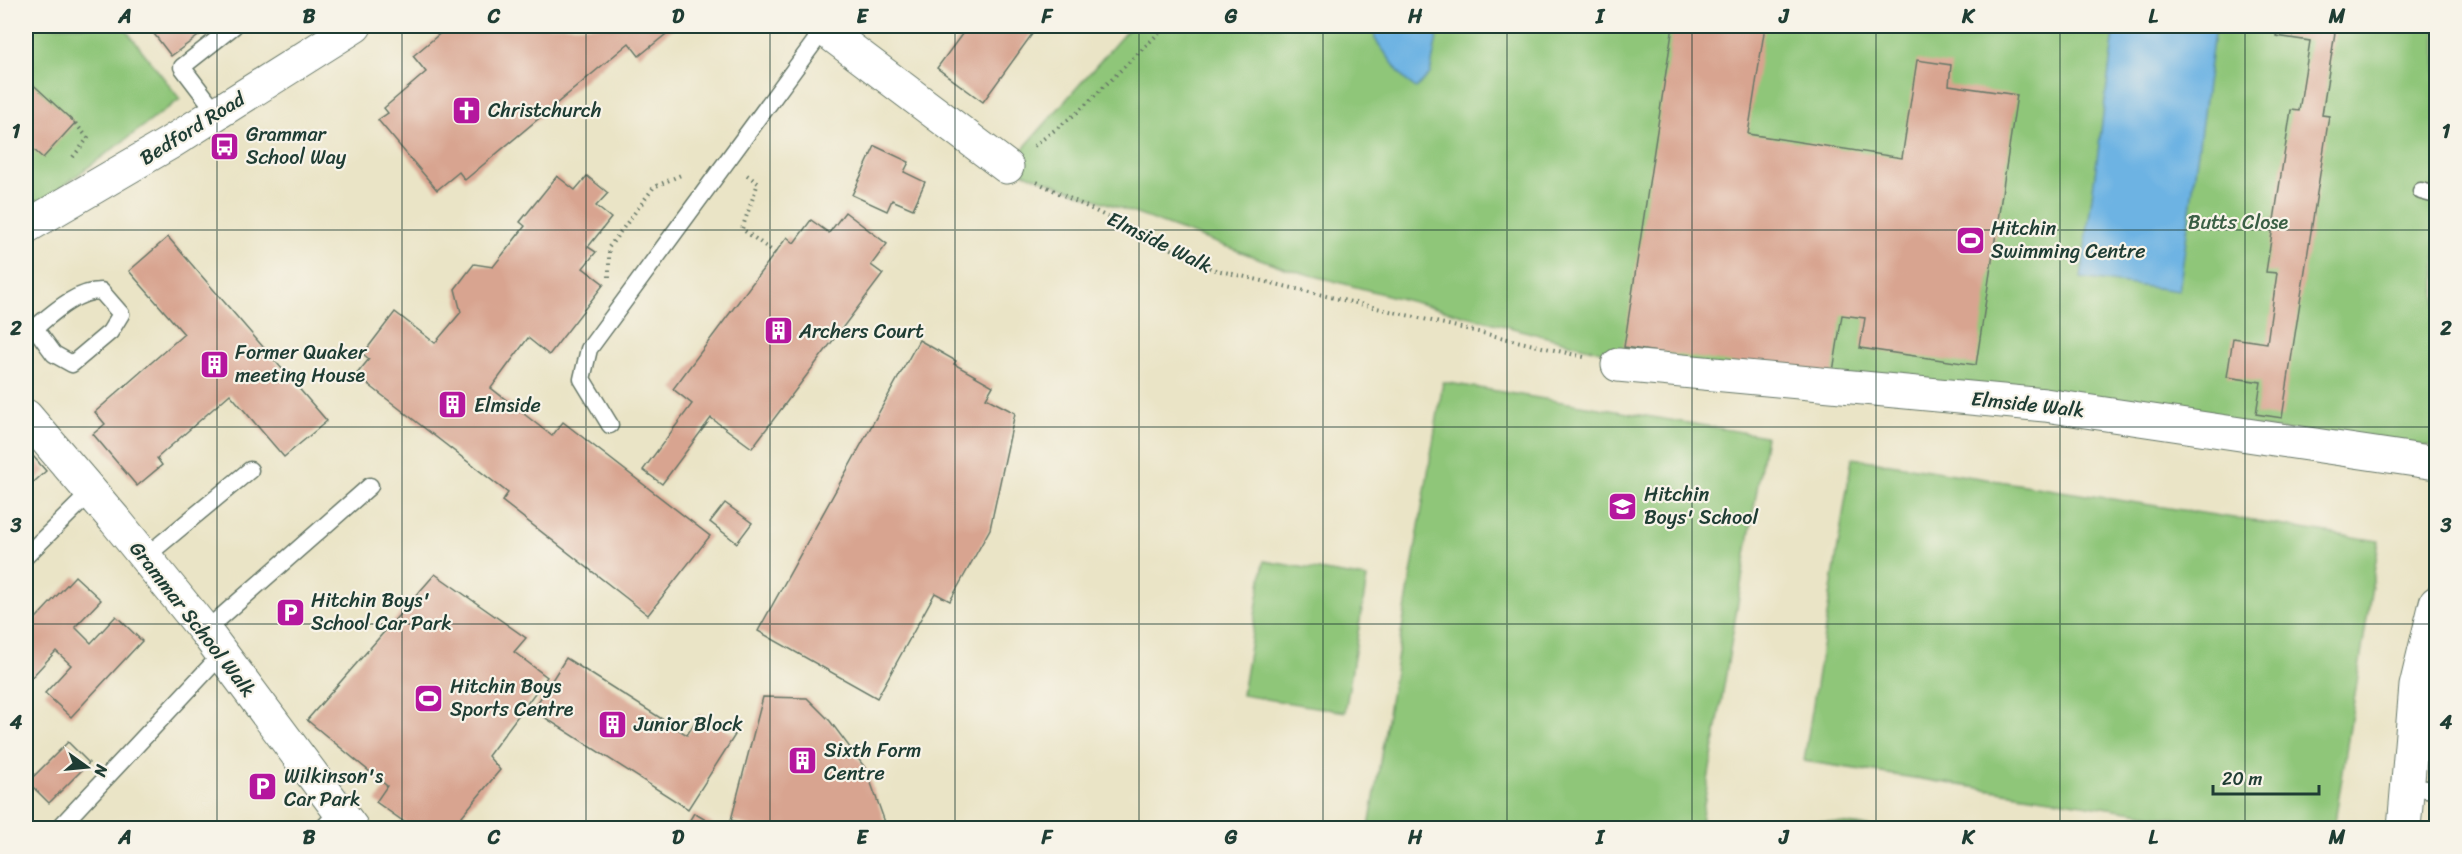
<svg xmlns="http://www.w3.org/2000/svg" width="2462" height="854" font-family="Sriracha,sans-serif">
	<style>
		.green { fill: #8fc679; stroke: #578256; stroke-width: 1.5 }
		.water { fill: #6db3e3; stroke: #46788c; stroke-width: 1.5 }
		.building { fill: #d8a490 }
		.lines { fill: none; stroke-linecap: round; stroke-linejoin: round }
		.lane-casing { stroke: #667767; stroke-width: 19 }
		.street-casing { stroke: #667767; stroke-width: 35 }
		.primary-casing { stroke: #667767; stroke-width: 35 }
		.path { stroke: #667767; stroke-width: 4; stroke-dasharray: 1.5 4.5; stroke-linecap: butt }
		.lane { stroke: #fff; stroke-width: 16 }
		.street { stroke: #fff; stroke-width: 33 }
		.primary { stroke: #fff; stroke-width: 33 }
		.grid { fill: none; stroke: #1f3d34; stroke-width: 1.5; stroke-opacity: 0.55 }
		.labels { text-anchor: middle; stroke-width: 4.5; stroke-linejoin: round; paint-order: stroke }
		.poi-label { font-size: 20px; fill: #1f3d34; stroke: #f7f3e8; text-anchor: start }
		.street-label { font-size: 20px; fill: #1f3d34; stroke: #f7f3e8 }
		.park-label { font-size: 20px; fill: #3b5f45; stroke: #f7f3e8 }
		.neatline { fill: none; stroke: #1f3d34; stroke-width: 2 }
		.grid-label { font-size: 20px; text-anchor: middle; font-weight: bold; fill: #1f3d34 }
	</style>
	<rect width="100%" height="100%" fill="#f7f3e8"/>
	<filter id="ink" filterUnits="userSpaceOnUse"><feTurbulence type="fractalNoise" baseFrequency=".0167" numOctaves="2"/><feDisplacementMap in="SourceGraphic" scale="12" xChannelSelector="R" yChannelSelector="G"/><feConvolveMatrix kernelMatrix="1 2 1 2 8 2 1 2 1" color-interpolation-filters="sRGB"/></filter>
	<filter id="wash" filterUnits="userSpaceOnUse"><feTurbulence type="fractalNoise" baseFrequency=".008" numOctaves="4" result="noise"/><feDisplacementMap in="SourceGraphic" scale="24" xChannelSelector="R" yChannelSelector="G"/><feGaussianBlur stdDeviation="1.35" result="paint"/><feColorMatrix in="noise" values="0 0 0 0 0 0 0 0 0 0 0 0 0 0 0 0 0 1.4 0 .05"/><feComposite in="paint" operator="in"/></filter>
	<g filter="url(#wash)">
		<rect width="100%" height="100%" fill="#eae4c6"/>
		<g class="green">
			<polygon points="26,26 123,26 180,99 33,208 26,210"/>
			<polygon points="1131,26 2436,26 2436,433 2433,447 1619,356 1288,269 1007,167"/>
			<polygon points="1443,382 1766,436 1700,828 1369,828"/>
			<polygon points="1852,458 2379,541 2334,828 2238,828 1804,761"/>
			<polygon points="1264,561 1367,578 1345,712 1242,695"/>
			<polygon points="1819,821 1883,828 1818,828"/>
		</g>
		<g class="water">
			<polygon points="1374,26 1439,26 1430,74 1416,88 1404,79 1375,39"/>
			<polygon points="2115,26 2215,26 2179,291 2081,278"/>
		</g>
		<g id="blocks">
			<g class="building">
				<polygon points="148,26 212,26 171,56"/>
				<polygon points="449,26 676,26 639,56 629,43 465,180 459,172 437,190 378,120 388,113 384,108 426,72 413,56"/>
				<polygon points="968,26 1038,26 983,102 937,68"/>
				<polygon points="1673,26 1765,26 1748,134 1902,158 1917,60 1951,65 1949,85 2017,95 1976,365 1860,348 1865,318 1842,315 1832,378 1624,347"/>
				<polygon points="2278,26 2336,26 2322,115 2329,116 2282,418 2256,414 2261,382 2227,377 2233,338 2267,343 2277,273 2266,272 2291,110 2299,111 2310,41 2276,36"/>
				<polygon points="26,78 75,123 43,158 26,143"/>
				<polygon points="875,146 909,162 904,172 925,182 913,209 892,200 887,211 852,195"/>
				<polygon points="557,176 575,190 587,176 608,193 596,206 611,218 588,247 596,252 583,268 604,284 549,355 528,338 491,388 552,436 563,422 710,536 648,615 502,501 508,493 356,375 369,359 363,354 395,312 435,343 461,312 455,289 474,264 493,267 525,226 520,222"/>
				<polygon points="845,212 887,244 871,265 883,274 752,448 711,418 662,484 643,470 692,404 673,389 787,237 794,243 811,220 829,233"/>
				<polygon points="168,237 327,421 284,457 230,394 157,458 162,465 137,486 93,434 105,424 95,412 184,334 129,271"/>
				<polygon points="919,340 956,361 954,364 993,386 986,398 1015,413 990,529 950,601 935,593 877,698 758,631"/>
				<polygon points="26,448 46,471 26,489"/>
				<polygon points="725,503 752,523 737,543 710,522"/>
				<polygon points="435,574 526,638 514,652 547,677 488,756 500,770 452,828 413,828 376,802 387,786 307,720"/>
				<polygon points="75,576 101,600 75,627 91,643 116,616 142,641 71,717 45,693 71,665 56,651 32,677 26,671 26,629"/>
				<polygon points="566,658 687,735 700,714 735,735 688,809 533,710"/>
				<polygon points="763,697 807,698 830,721 866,769 887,828 755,828 731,820"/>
				<polygon points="68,742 89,763 49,803 28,782"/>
				<polygon points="694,813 719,828 685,828"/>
			</g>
		</g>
	</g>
	<g filter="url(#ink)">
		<use href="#blocks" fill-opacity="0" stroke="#667767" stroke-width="1.5"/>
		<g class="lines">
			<defs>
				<g id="lane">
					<polyline points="217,113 182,67 234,26"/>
					<polyline points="2421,191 2436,195"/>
					<path d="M26 335C48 318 73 291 101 291L121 314 110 332 72 364 54 354 35 328"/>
					<polyline points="610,425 582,379 589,349 824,29"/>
					<polyline points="26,556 91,492"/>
					<polyline points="145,557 250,470"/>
					<polyline points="205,631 370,486"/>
					<polyline points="2408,787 2436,790"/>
					<polyline points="59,828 222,654"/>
					<polyline points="323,828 338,812"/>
				</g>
				<g id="street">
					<polyline points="820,26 1007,167"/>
					<polyline points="1618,365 2045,405 2436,463"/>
					<polyline points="26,416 115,520 205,631 352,828"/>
				</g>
				<g id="primary">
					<polyline points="26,227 168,144 355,26"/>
					<polyline points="2404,828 2416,686 2436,603"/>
				</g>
			</defs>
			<use href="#lane" class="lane-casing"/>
			<use href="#street" class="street-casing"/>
			<use href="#primary" class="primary-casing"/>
			<g class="path">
				<polyline points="1034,146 1078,112 1166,26"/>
				<polyline points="73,157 88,138 75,123"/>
				<polyline points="747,175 758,183 742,229 775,253"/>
				<polyline points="1037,182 1212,269 1584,357"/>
				<polyline points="609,277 609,247 654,187 683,174"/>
			</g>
			<use href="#lane" class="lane"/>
			<use href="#street" class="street"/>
			<use href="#primary" class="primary"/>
		</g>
	</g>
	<path class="grid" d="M217 26V828M402 26V828M586 26V828M770 26V828M955 26V828M1139 26V828M1323 26V828M1507 26V828M1692 26V828M1876 26V828M2060 26V828M2245 26V828M26 230H2436M26 427H2436M26 624H2436"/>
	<defs>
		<symbol id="church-square" viewBox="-11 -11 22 22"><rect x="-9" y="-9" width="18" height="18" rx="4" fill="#b5179e" stroke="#f7f3e8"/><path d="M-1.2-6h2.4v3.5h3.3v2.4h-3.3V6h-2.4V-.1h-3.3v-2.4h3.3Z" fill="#fff"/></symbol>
		<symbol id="bus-square" viewBox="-11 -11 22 22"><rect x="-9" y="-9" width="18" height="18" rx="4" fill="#b5179e" stroke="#f7f3e8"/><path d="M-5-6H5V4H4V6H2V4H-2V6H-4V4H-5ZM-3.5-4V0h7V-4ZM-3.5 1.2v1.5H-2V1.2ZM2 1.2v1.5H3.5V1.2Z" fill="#fff"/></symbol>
		<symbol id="stadium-square" viewBox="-11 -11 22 22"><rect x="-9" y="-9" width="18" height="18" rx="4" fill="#b5179e" stroke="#f7f3e8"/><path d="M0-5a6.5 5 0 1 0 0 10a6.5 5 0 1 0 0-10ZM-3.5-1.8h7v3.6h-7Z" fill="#fff"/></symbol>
		<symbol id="building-square" viewBox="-11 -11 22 22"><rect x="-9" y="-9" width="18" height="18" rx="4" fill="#b5179e" stroke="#f7f3e8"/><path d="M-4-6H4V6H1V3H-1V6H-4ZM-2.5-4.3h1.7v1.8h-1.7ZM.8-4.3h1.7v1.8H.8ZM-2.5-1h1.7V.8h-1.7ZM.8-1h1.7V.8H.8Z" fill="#fff"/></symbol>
		<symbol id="school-square" viewBox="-11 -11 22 22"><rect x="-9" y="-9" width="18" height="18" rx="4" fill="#b5179e" stroke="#f7f3e8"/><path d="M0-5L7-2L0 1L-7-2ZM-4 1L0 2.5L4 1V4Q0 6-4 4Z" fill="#fff"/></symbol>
		<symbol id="parking-square" viewBox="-11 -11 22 22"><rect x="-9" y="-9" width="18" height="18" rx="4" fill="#b5179e" stroke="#f7f3e8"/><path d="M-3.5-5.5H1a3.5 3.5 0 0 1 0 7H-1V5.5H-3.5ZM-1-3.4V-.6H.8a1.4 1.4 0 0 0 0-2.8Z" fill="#fff"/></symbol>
	</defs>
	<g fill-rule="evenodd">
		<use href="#church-square" x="450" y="94" width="33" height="33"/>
		<use href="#bus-square" x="208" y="130" width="33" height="33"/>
		<use href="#stadium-square" x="1954" y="224" width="33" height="33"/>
		<use href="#building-square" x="762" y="314" width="33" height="33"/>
		<use href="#building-square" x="198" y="348" width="33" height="33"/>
		<use href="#building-square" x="436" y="388" width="33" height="33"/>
		<use href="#school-square" x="1606" y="490" width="33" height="33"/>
		<use href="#parking-square" x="274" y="596" width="33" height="33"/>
		<use href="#stadium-square" x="412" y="682" width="33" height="33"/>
		<use href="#building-square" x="596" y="708" width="33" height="33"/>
		<use href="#building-square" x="786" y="744" width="33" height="33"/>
		<use href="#parking-square" x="246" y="770" width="33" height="33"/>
	</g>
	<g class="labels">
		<g class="poi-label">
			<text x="488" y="117">Christchurch</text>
			<text x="246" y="141">Grammar<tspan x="246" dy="23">School Way</tspan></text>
			<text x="1991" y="235">Hitchin<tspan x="1991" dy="23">Swimming Centre</tspan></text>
			<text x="799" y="338">Archers Court</text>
			<text x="235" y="359">Former Quaker<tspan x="235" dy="23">meeting House</tspan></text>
			<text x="474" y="412">Elmside</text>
			<text x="1644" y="501">Hitchin<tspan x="1644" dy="23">Boys' School</tspan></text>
			<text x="311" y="607">Hitchin Boys'<tspan x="311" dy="23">School Car Park</tspan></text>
			<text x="450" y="693">Hitchin Boys<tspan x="450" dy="23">Sports Centre</tspan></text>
			<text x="634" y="731">Junior Block</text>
			<text x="824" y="757">Sixth Form<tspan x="824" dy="23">Centre</tspan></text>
			<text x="284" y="783">Wilkinson's<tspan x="284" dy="23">Car Park</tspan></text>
		</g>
		<g class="street-label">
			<text transform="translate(192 128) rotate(-32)" y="7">Bedford Road</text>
			<text transform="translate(1160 242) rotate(26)" y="7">Elmside Walk</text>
			<text transform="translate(2028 404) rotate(6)" y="7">Elmside Walk</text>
			<text transform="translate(193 619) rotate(52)" y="7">Grammar School Walk</text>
		</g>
		<g class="park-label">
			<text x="2238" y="229">Butts Close</text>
		</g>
	</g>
	<rect width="2462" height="854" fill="none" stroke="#f7f3e8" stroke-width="66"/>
	<g transform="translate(87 767) rotate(105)" stroke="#f7f3e8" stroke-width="4.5" paint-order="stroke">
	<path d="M0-4.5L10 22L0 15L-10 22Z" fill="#1f3d34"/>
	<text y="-9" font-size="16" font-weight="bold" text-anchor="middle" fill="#1f3d34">N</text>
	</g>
	<path d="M2213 785v9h106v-9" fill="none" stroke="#1f3d34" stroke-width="3"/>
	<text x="2222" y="785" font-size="18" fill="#1f3d34" stroke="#f7f3e8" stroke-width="4.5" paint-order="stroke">20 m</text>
	<rect x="33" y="33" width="2396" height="788" class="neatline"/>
	<g class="grid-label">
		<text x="125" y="23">A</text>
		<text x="309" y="23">B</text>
		<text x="494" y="23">C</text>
		<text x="678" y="23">D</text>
		<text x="862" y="23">E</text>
		<text x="1047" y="23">F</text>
		<text x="1231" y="23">G</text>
		<text x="1415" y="23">H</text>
		<text x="1600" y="23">I</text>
		<text x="1784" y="23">J</text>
		<text x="1968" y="23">K</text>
		<text x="2153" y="23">L</text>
		<text x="2337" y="23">M</text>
		<text x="16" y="138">1</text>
		<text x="2446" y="138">1</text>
		<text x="16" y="335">2</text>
		<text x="2446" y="335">2</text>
		<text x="16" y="532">3</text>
		<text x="2446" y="532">3</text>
		<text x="16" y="729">4</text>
		<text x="2446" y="729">4</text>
		<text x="125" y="844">A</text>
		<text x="309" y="844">B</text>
		<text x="494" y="844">C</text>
		<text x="678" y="844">D</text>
		<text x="862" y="844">E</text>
		<text x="1047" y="844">F</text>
		<text x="1231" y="844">G</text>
		<text x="1415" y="844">H</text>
		<text x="1600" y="844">I</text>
		<text x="1784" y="844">J</text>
		<text x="1968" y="844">K</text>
		<text x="2153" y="844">L</text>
		<text x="2337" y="844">M</text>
	</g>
</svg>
